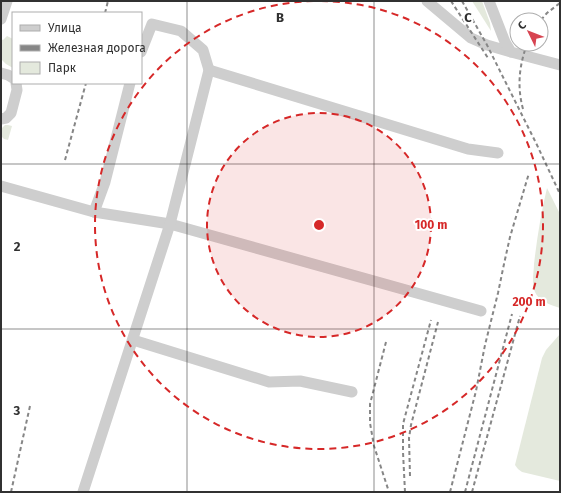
<svg xmlns="http://www.w3.org/2000/svg" width="561" height="493" font-family="'Fira Sans',sans-serif">
	<style>
		.green { fill: #e4e9dd }
		.lines { fill: none; stroke-linecap: round; stroke-linejoin: round }
		.minor { stroke: #cecece; stroke-width: 11 }
		.rail { stroke: #868686; stroke-width: 2; stroke-dasharray: 4 3; stroke-linecap: butt }
		.grid { fill: none; stroke: #313131; stroke-width: 1; stroke-opacity: 0.55 }
		.ring { fill: none; stroke: #d62828; stroke-width: 2; stroke-dasharray: 7 5 }
		.grid-label { font-size: 13px; text-anchor: middle; font-weight: bold; fill: #313131; stroke: #fff; stroke-width: 4; stroke-linejoin: round; paint-order: stroke }
		.centre { fill: #d62828; stroke: #fff; stroke-width: 2 }
		.ring-label { font-size: 12px; text-anchor: middle; font-weight: bold; fill: #d62828; stroke: #fff; stroke-width: 4; stroke-linejoin: round; paint-order: stroke }
	</style>
	<rect width="100%" height="100%" fill="#fff"/>
	<g class="green">
		<polygon points="472,1 482,1 490,23 491,31"/>
		<polygon points="7,36 13,39 13,68 6,64 1,59 1,39 3,40"/>
		<polygon points="5,125 8,125 12,126 8,140 4,139 1,136 1,129"/>
		<path d="M547 188 560 214V308C550 305 539 301 535 292 531 284 534 272 534 264 537 238 541 213 547 188Z"/>
		<polygon points="560,334 560,481 522,472 518,469 515,465 542,358 546,350"/>
	</g>
	<g class="lines">
		<g class="minor">
			<polyline points="427,1 471,38 487,45 511,52"/>
			<polyline points="489,1 505,42 511,52 560,65"/>
			<polyline points="1,19 7,1"/>
			<polyline points="141,52 152,24 181,31 203,50 209,70"/>
			<polyline points="1,73 8,75 13,78"/>
			<polyline points="1,119 6,118 11,113 17,90 16,83"/>
			<polyline points="1,186 94,212 170,224 481,311"/>
			<polyline points="94,212 105,182 130,83"/>
			<polyline points="133,340 269,382 300,381 352,392"/>
			<polyline points="83,492 170,224 209,70 468,149 498,153"/>
		</g>
		<g class="rail">
			<polyline points="451,1 488,58"/>
			<polyline points="462,1 487,45 537,145 560,194"/>
			<polyline points="105,13 108,1"/>
			<polyline points="541,20 547,13 560,3"/>
			<path d="M523 109C517 87 519 66 527 44"/>
			<polyline points="65,160 86,83"/>
			<polyline points="386,342 370,404 370,423 374,446 389,492"/>
			<polyline points="410,476 409,438 411,425 438,322"/>
			<polyline points="11,492 30,406"/>
			<polyline points="405,492 403,452 403,424 431,320"/>
			<polyline points="450,492 476,391 485,345 498,293 504,264 510,237 529,173"/>
			<polyline points="465,492 512,314"/>
			<polyline points="472,492 520,316"/>
		</g>
	</g>
	<path class="grid" d="M187 1V492M374 1V492M1 164H560M1 329H560"/>
	<circle cx="319" cy="225" r="112" fill="#d62828" fill-opacity=".12"/>
	<g class="ring">
		<circle cx="319" cy="225" r="112"/>
		<path d="M321 1A224 224 0 1 1 317 1"/>
	</g>
	<g class="grid-label">
		<text x="280" y="22">B</text>
		<text x="468" y="22">C</text>
		<text x="17" y="251">2</text>
		<text x="17" y="415">3</text>
	</g>
	<circle cx="319" cy="225" r="6" class="centre"/>
	<g class="ring-label">
		<text x="431" y="229">100 m</text>
		<text x="529" y="306">200 m</text>
	</g>
	<rect width="561" height="493" fill="none" stroke="#313131" stroke-width="4"/>
	<rect x="12" y="12" width="130" height="72" fill="#ffffff" stroke="#adadad"/>
	<rect x="20" y="25" width="20" height="6" fill="#cecece" stroke="#adadad"/>
	<text x="48" y="32" font-size="12" fill="#313131">Улица</text>
	<rect x="20" y="45" width="20" height="6" fill="#868686" stroke="#adadad"/>
	<text x="48" y="52" font-size="12" fill="#313131">Железная дорога</text>
	<rect x="20" y="62" width="20" height="12" fill="#e4e9dd" stroke="#adadad"/>
	<text x="48" y="72" font-size="12" fill="#313131">Парк</text>
	<g transform="translate(529 32) rotate(313)"><circle r="19" fill="#ffffff" stroke="#adadad"/>
	<path d="M0-3L7 15L0 10L-7 15Z" fill="#d74451"/>
	<text y="-6" font-size="11" font-weight="bold" text-anchor="middle" fill="#313131">С</text>
	</g>
</svg>
